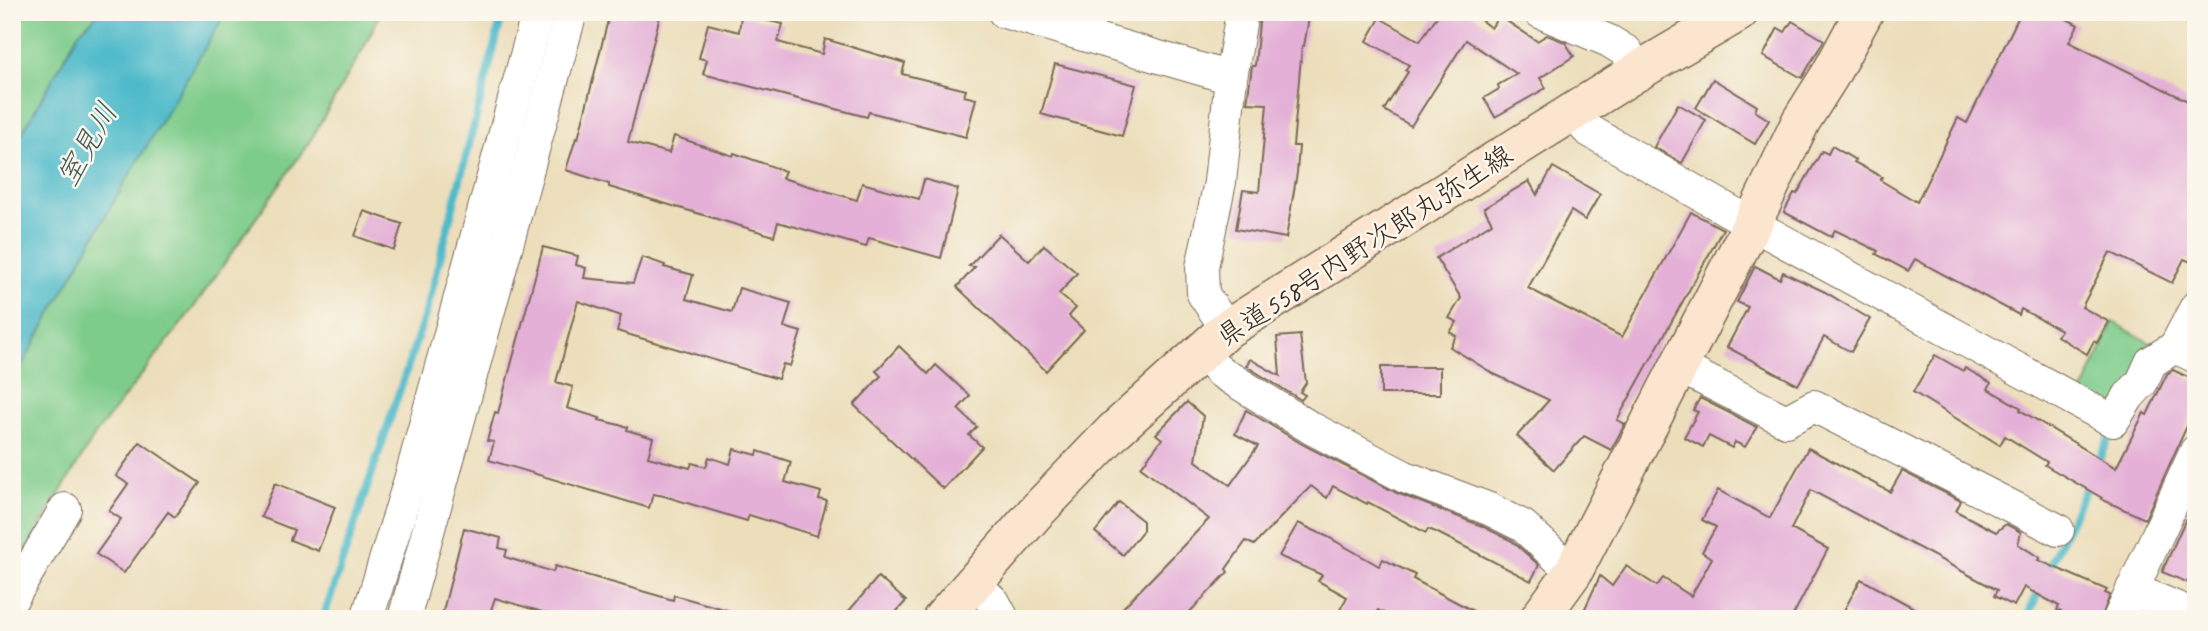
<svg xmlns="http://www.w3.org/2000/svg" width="2208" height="631" font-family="Caveat,'Klee One',sans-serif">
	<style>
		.green { fill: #7ecc8b; stroke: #5c7b54; stroke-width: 2 }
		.water { fill: #4ebaca; stroke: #447274; stroke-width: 2 }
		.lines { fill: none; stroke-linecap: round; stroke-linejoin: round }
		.stream { stroke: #4ebaca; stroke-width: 8 }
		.building { fill: #e4b0d7 }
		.street-casing { stroke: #796955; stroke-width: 34 }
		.secondary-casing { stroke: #796955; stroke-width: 41 }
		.street { stroke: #fff; stroke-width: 32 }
		.secondary { stroke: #fbe5cf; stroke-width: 38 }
		.labels { text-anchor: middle; stroke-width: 5; stroke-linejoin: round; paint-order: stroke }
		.street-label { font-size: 28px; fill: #3b2a1e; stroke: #fbf7ec }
		.water-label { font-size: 30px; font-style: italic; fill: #425c5a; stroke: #fbf7ec }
	</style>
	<rect width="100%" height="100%" fill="#fbf7ec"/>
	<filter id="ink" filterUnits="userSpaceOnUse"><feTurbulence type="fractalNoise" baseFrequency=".0143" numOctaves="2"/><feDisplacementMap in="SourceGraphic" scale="14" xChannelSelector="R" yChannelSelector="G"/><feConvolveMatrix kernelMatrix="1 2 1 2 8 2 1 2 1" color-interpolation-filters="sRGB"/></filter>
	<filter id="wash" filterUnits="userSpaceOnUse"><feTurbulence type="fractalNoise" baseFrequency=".00686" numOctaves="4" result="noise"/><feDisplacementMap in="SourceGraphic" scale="28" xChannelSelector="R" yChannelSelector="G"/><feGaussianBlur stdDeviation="1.57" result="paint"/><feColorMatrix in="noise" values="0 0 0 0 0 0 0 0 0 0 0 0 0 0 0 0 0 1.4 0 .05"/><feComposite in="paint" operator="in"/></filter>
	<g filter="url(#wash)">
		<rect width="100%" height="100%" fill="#ecdebb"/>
		<g class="green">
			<polygon points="26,12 120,12 12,180 12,38"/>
			<polygon points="212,12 381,12 365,45 310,141 194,307 95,435 12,572 12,358"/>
			<polygon points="2113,322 2156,346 2114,410 2082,393"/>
		</g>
		<polygon class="water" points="100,12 226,12 117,196 12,383 12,151 79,32"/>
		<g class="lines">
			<g class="stream">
				<polyline points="2187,302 2196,286"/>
				<polyline points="2096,467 2109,438 2116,430"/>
				<polyline points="2047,572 2090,479"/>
				<polyline points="323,619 427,309 503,12"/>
				<polyline points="2026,619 2041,587"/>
			</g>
		</g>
		<g id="blocks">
			<g class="building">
				<polygon points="610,12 661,12 628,142 669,153 674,136 733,156 734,153 785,171 782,178 857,200 862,183 919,199 924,179 958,189 941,258 869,238 866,247 778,222 774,236 609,187 609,184 566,170 576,138 578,139"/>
				<polygon points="1260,12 1310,12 1304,46 1302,46 1293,146 1299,146 1297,173 1286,238 1236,229 1243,190 1259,192 1267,104 1247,103 1252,66 1255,66"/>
				<polygon points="1440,12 1470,12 1491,28 1499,16 1537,41 1547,35 1565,42 1574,56 1540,78 1546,88 1495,117 1484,98 1499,89 1498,85 1517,74 1466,40 1411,126 1384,110 1408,72 1405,70 1409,65 1367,41 1380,18 1420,41"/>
				<polygon points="2021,12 2054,12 2078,25 2069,42 2196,105 2196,264 2184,259 2172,283 2110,252 2082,307 2109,322 2097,343 2094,341 2087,354 2057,336 2061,330 2021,309 2019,315 1915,259 1908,271 1876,254 1878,251 1835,230 1831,237 1784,212 1794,193 1797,194 1822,151 1828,154 1832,146 1855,160 1854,162 1882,177 1880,180 1917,202 1958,118 1967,123"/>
				<polygon points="741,15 783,24 778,42 822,54 825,39 905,63 902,74 966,90 964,96 976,99 966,137 869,112 867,117 703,74 707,60 699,58 708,24 739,32"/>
				<polygon points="1792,21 1824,40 1802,78 1763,56 1778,28 1785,32"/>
				<polygon points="1055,64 1136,85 1122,136 1041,114"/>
				<polygon points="1713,79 1757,106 1755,111 1769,120 1755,144 1696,108"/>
				<polygon points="1678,104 1706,120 1682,163 1654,147"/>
				<polygon points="1553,167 1600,194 1585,220 1571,211 1528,288 1622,337 1691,212 1723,229 1617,420 1625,424 1611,450 1584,436 1554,470 1517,436 1549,400 1494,374 1450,347 1456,336 1450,332 1457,322 1449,318 1461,298 1436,258 1492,223 1484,208 1529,181 1537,195"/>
				<polygon points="364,211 402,224 394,250 355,236"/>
				<polygon points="999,234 1029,261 1044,245 1077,273 1059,294 1076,308 1069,316 1084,330 1046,371 957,287 975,267 969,266"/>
				<polygon points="543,247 578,256 576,265 586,268 584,278 633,283 642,257 665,265 664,267 693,275 686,299 732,312 739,288 791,303 784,327 801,332 790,366 783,364 778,379 617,331 621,316 578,301 556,382 573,387 567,408 600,418 599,420 628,427 627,430 653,438 648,457 690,468 692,463 706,467 709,457 730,464 734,449 757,455 758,451 791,462 785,482 821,492 819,499 827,501 817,536 749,515 747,521 664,496 653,494 649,508 489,460 494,442 487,441 495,412 498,413"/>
				<polygon points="1755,266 1780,279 1783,272 1825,292 1870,319 1851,352 1824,337 1798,385 1727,347 1748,307 1737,302"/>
				<polygon points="1300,335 1306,383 1300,392 1305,395 1301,400 1246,366 1250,359 1280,376 1277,337"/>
				<polygon points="899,346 928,374 936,365 970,396 958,409 977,427 969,435 982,447 943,489 854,405 881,376 876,371"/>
				<polygon points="1935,355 1963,371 1965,368 1991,383 1988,389 2021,408 2020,410 2116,468 2144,413 2147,415 2167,374 2173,370 2196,381 2196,406 2145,519 2101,499 2102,498 2045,465 2047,462 2005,436 2000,445 1913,392"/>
				<rect x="1381" y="367" width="59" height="27"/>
				<polygon points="1700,398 1757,427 1745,447 1735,442 1732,448 1709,436 1703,447 1684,437 1698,412 1693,410"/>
				<polygon points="1187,402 1203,416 1196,461 1230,485 1258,446 1235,434 1246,410 1302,444 1397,493 1482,526 1512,541 1539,565 1531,581 1436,532 1428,529 1426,533 1368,502 1367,504 1333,486 1327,498 1311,486 1254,545 1246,541 1226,569 1228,572 1183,619 1112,619 1209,519 1141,467 1162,439 1156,434"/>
				<polygon points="140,442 200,483 175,517 168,512 124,573 96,554 121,519 109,511 128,484 116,476"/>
				<polygon points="1808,448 1890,492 1902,471 1961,501 1956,511 1996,532 2006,524 2021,532 2018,544 2040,558 2038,560 2107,590 2105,593 2110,595 2101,619 2074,619 2057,610 2059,606 2024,587 2014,606 1994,596 1997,590 1811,490 1791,529 1828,549 1791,619 1580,619 1600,576 1612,586 1626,566 1657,586 1663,578 1691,596 1712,558 1702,552 1716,527 1702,520 1718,490 1770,518"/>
				<polygon points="275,483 335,507 318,551 290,540 294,530 261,517"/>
				<polygon points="2196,496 2196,586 2162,572"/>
				<polygon points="1119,502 1143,521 1143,530 1123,555 1095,532"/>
				<polygon points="1298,523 1328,537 1379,566 1383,559 1415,575 1413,579 1488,619 1395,619 1378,610 1371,619 1335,619 1347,597 1318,581 1322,575 1279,556"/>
				<polygon points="464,528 501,538 499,548 507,550 505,557 553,572 555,566 673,600 674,595 734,612 733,619 566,619 495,598 488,619 441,619"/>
				<polygon points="878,577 906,601 890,619 842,619"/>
				<polygon points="1861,579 1934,619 1856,619 1843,612"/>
			</g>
		</g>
	</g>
	<g filter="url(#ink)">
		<use href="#blocks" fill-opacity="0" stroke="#796955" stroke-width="2"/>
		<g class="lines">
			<defs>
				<g id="street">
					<polyline points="1004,12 1231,78"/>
					<polyline points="1540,12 1609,41 1627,52 1635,73"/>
					<polyline points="1572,113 1588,130 1752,224 2113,421 2129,396 2142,382 2151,362 2175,347 2196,357"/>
					<polyline points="1227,329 1203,294 1202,267 1220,182 1231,78 1242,12"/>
					<polyline points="2175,347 2196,307"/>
					<polyline points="1200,352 1219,371 1311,428 1405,477 1489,509 1523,526 1573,572"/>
					<polyline points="1678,366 1786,421 1814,406 2058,530"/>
					<polyline points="973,583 994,602 1003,619"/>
					<polyline points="2132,589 2196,616"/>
					<polyline points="12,599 65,509"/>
					<polyline points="367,619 410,480 538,12"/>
					<polyline points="404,619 571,12"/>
					<polyline points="2119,619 2196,451"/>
				</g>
				<g id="secondary">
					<polyline points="942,619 1035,513 1115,430 1227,329 1635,73 1739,12"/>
					<polyline points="1539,619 1573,572 1752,224 1801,121 1830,75 1864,12"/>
				</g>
			</defs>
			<use href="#street" class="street-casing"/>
			<use href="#secondary" class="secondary-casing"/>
			<use href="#street" class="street"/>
			<use href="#secondary" class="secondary"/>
		</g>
	</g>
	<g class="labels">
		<g class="street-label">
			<text transform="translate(1364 245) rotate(-33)" y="10">県道558号内野次郎丸弥生線</text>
		</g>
		<g class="water-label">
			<text transform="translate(87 144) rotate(-60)" y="10">室見川</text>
		</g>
	</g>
	<rect width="2208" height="631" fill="none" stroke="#fbf7ec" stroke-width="42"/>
</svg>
